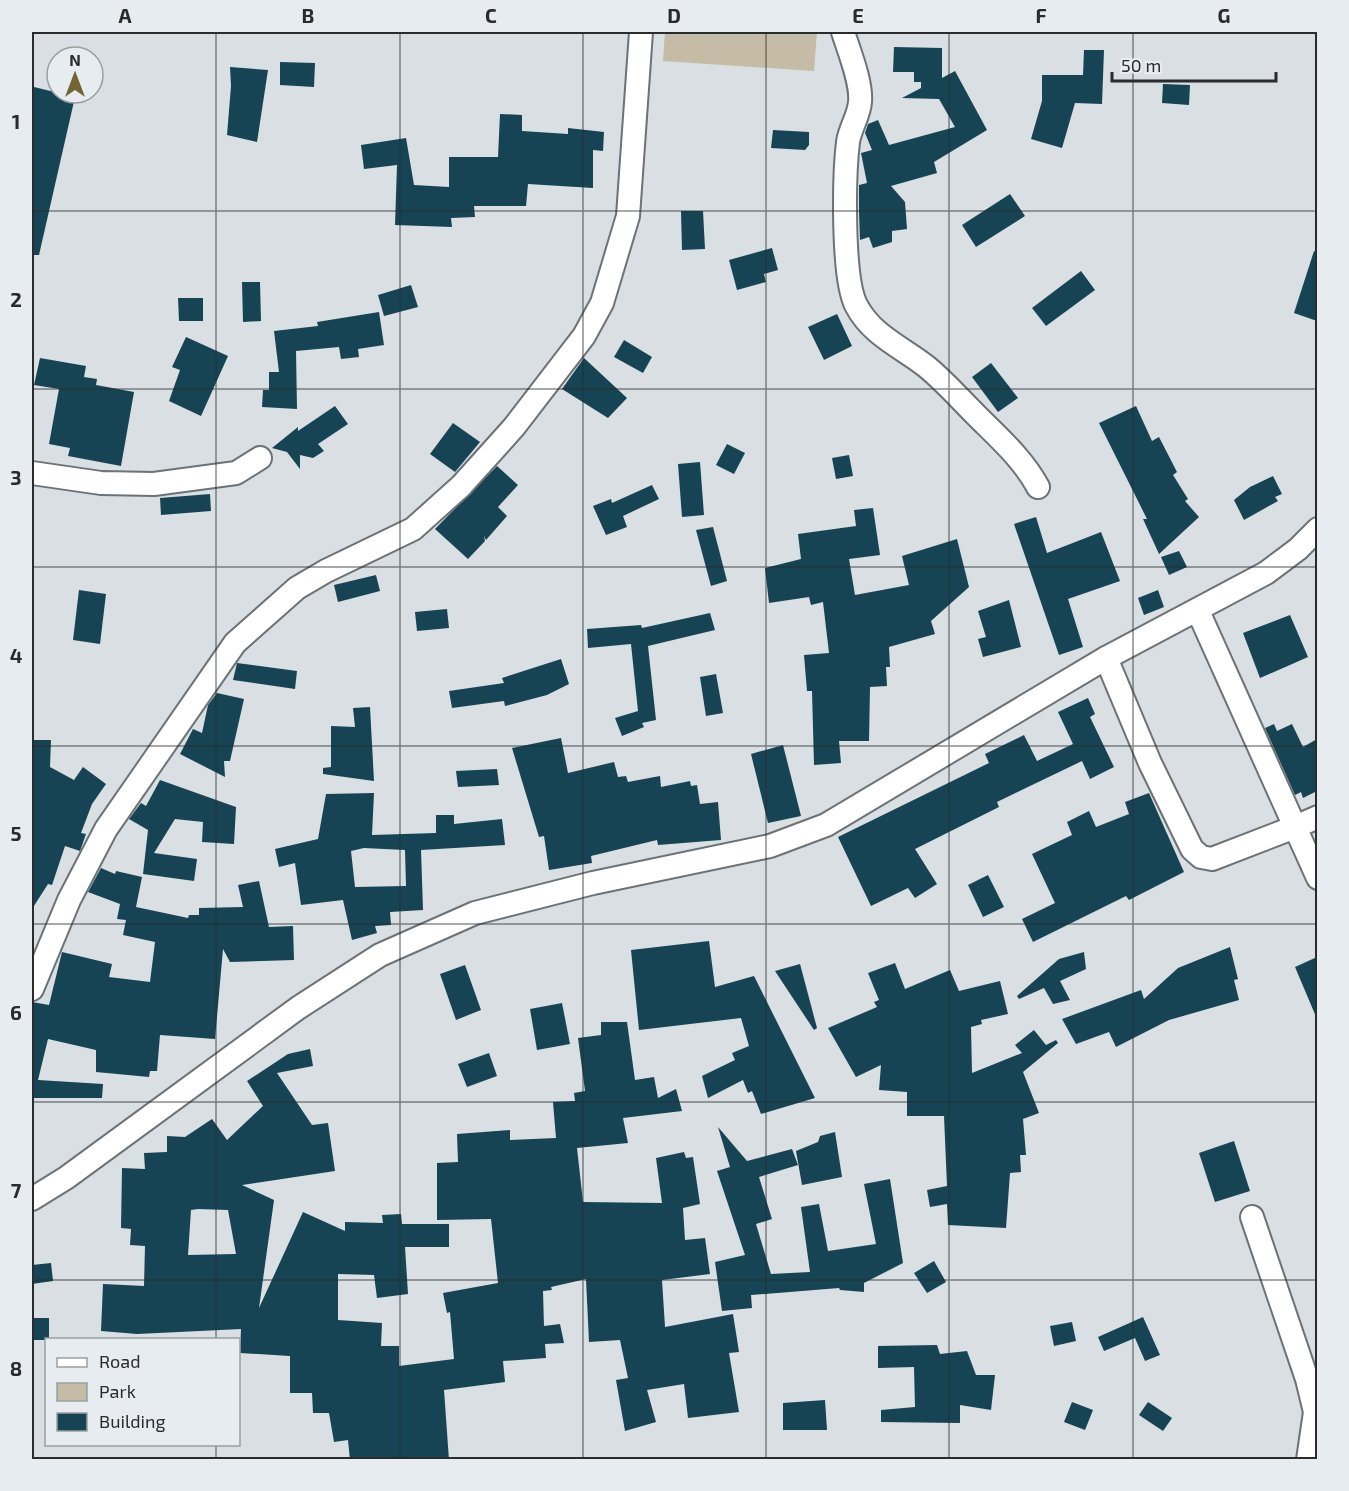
<svg xmlns="http://www.w3.org/2000/svg" width="1349" height="1491" font-family="'Exo 2',sans-serif">
	<style>
		.green { fill: #c4bca4 }
		.building { fill: #164454; fill-rule: evenodd }
		.lines { fill: none; stroke-linecap: round; stroke-linejoin: round }
		.street-casing { stroke: #6c7275; stroke-width: 26 }
		.street { stroke: #fff; stroke-width: 22 }
		.grid { fill: none; stroke: #292b2c; stroke-width: 1.5; stroke-opacity: 0.55 }
		.neatline { fill: none; stroke: #292b2c; stroke-width: 2 }
		.grid-label { font-size: 20px; text-anchor: middle; font-weight: bold; fill: #292b2c }
	</style>
	<rect width="100%" height="100%" fill="#d9dfe2"/>
	<polygon class="green" points="665,32 817,32 814,71 663,61"/>
	<g class="building">
		<polygon points="894,47 942,48 942,78 955,71 987,130 934,162 937,173 891,186 905,202 907,229 892,231 892,242 873,248 869,237 860,240 859,212 859,185 867,183 861,153 872,150 865,133 868,124 878,120 889,145 955,127 939,99 902,98 921,88 921,82 914,82 914,72 893,72"/>
		<polygon points="1084,50 1104,50 1102,104 1075,103 1062,148 1031,139 1042,101 1042,75 1083,75"/>
		<polygon points="280,62 315,63 314,87 280,85"/>
		<polygon points="230,67 268,70 257,142 227,135 231,86"/>
		<polygon points="1163,84 1190,85 1189,105 1162,103"/>
		<polygon points="34,87 75,97 39,255 32,255 32,100"/>
		<polygon points="500,114 522,115 522,131 568,134 568,128 604,132 603,151 593,150 593,188 528,184 526,206 474,206 475,217 451,218 452,227 395,225 397,165 364,169 361,145 406,138 414,185 449,187 449,157 498,157"/>
		<polygon points="773,130 809,132 809,145 805,150 771,148"/>
		<polygon points="1010,194 1025,216 976,247 962,225"/>
		<polygon points="681,211 703,211 705,249 682,250"/>
		<polygon points="772,248 778,270 764,274 766,282 737,290 729,260"/>
		<polygon points="1314,251 1317,252 1317,321 1294,313"/>
		<polygon points="1081,271 1095,290 1046,326 1032,308"/>
		<polygon points="242,282 260,282 261,321 243,322"/>
		<polygon points="411,285 418,307 384,316 378,295"/>
		<polygon points="178,298 203,298 203,321 179,321"/>
		<polygon points="379,312 384,345 358,349 359,357 341,359 339,347 296,351 297,409 262,407 263,390 269,390 269,372 279,372 274,331 318,326 317,322"/>
		<polygon points="837,314 852,346 824,360 808,327"/>
		<polygon points="186,337 228,356 201,416 169,401 180,370 172,367"/>
		<polygon points="624,340 652,357 643,373 614,357"/>
		<polygon points="40,358 86,366 84,377 97,379 96,385 134,392 121,466 68,456 70,448 49,444 59,389 34,385"/>
		<polygon points="584,358 627,398 608,418 562,389"/>
		<polygon points="991,363 1018,398 998,412 972,377"/>
		<polygon points="335,406 348,424 318,444 324,451 313,458 300,455 300,469 287,452 272,448 298,427 298,431"/>
		<polygon points="1136,406 1152,441 1159,437 1177,472 1173,475 1188,499 1185,501 1199,517 1159,554 1143,519 1147,519 1099,423"/>
		<polygon points="453,423 480,442 455,472 430,454"/>
		<polygon points="727,444 745,453 734,474 716,465"/>
		<polygon points="849,455 853,476 836,479 832,458"/>
		<polygon points="700,462 704,515 682,517 678,464"/>
		<polygon points="497,466 518,485 498,507 507,516 486,540 484,536 485,541 468,559 435,529"/>
		<polygon points="1273,476 1282,494 1275,497 1278,501 1244,520 1234,500 1250,487"/>
		<polygon points="652,485 659,499 623,516 627,527 606,535 593,506 611,499 612,503"/>
		<polygon points="210,494 211,511 161,515 160,498"/>
		<polygon points="873,508 880,555 849,559 855,595 909,585 902,556 957,539 969,587 931,621 935,634 889,647 890,667 886,667 887,686 870,687 869,741 839,741 841,763 814,765 812,691 807,691 804,655 829,653 823,602 811,605 809,597 769,603 765,568 801,559 798,534 856,526 854,510"/>
		<polygon points="1036,517 1047,553 1101,532 1120,581 1068,599 1083,647 1059,655 1014,524"/>
		<polygon points="713,527 727,581 711,586 696,530"/>
		<polygon points="1179,551 1187,567 1169,575 1161,557"/>
		<polygon points="376,575 380,591 338,602 334,585"/>
		<polygon points="79,590 106,594 100,644 73,640"/>
		<polygon points="1158,590 1164,607 1144,615 1138,598"/>
		<polygon points="1009,600 1021,647 983,657 978,639 986,637 978,611"/>
		<polygon points="447,609 449,628 417,631 415,612"/>
		<polygon points="710,613 715,630 648,646 656,720 642,723 644,727 622,736 615,718 638,711 631,644 588,648 587,629 641,625 642,628"/>
		<polygon points="1290,615 1308,657 1260,678 1243,633"/>
		<polygon points="561,659 569,684 547,695 505,706 504,701 452,708 449,691 504,683 502,678"/>
		<polygon points="237,663 297,671 295,689 233,680"/>
		<polygon points="716,674 723,713 706,716 700,677"/>
		<polygon points="217,693 244,699 230,761 224,761 225,777 180,754 193,729 202,733 208,705"/>
		<polygon points="1088,698 1095,714 1090,717 1114,767 1090,779 1082,761 997,802 999,807 915,849 937,884 915,898 908,888 871,906 838,837 989,763 985,754 1024,735 1037,761 1073,744 1058,712"/>
		<polygon points="370,707 374,781 323,774 323,768 331,767 331,726 355,727 353,708"/>
		<polygon points="1274,724 1277,731 1292,724 1303,747 1317,739 1317,791 1303,798 1301,792 1295,795 1265,728"/>
		<polygon points="561,738 568,773 614,762 618,777 626,776 628,782 660,776 661,787 690,781 691,786 697,785 700,804 718,802 721,840 658,845 657,840 591,856 592,863 549,870 544,836 539,837 512,748"/>
		<polygon points="32,740 51,740 50,767 74,780 83,767 106,784 92,804 81,833 86,834 80,851 65,846 52,885 48,884 32,909"/>
		<polygon points="783,745 801,816 768,823 751,754"/>
		<polygon points="497,769 499,785 458,787 456,771"/>
		<polygon points="160,780 236,807 234,844 202,842 203,822 175,819 154,853 197,859 194,881 143,874 148,830 129,819 141,803 146,806"/>
		<path d="M374 793 372 835 436 833V815H454V824L502 819 505 845 421 850 423 910 390 912 391 925 375 926 377 933 352 940 343 900 301 905 295 863 279 867 275 849 318 839 326 794ZM364 848 405 850 406 886 355 887 351 851Z"/>
		<polygon points="1149,793 1184,872 1129,900 1126,896 1033,942 1022,919 1055,903 1032,854 1072,835 1067,822 1089,811 1096,827 1129,814 1125,802"/>
		<polygon points="101,868 115,874 116,871 142,877 136,907 188,918 189,915 199,915 199,908 243,907 238,885 259,881 269,927 293,926 294,960 230,962 223,949 215,1039 160,1035 157,1071 150,1071 149,1077 96,1072 96,1050 48,1039 38,1080 103,1084 102,1098 32,1098 32,1002 49,1005 62,952 112,964 109,977 150,982 155,942 123,935 126,920 117,919 120,904 88,892"/>
		<polygon points="988,875 1004,907 983,917 968,885"/>
		<polygon points="709,941 715,987 754,976 815,1098 761,1114 752,1091 748,1093 743,1080 708,1098 702,1076 735,1060 732,1053 749,1046 741,1018 639,1030 631,950"/>
		<polygon points="1230,947 1238,979 1234,980 1239,1000 1169,1020 1116,1047 1109,1032 1076,1044 1062,1019 1141,990 1144,999 1178,968"/>
		<polygon points="1084,952 1086,969 1060,981 1070,1000 1053,1004 1044,988 1019,999 1017,996 1059,959"/>
		<polygon points="1317,957 1317,1019 1295,967"/>
		<polygon points="895,963 905,989 950,970 959,991 1000,981 1008,1014 981,1020 982,1024 971,1027 972,1073 1022,1053 1015,1045 1034,1030 1046,1045 1056,1040 1058,1043 1023,1072 1039,1113 1023,1119 1026,1155 1020,1155 1021,1172 1010,1173 1006,1228 948,1225 947,1204 930,1207 927,1190 947,1186 944,1116 907,1116 907,1092 879,1090 881,1065 856,1077 828,1028 877,1007 874,1002 879,1000 868,973"/>
		<polygon points="800,964 817,1028 814,1030 775,971"/>
		<polygon points="465,965 481,1010 456,1020 440,974"/>
		<polygon points="562,1003 570,1044 537,1050 530,1009"/>
		<path d="M601 1022H627L635 1080 654 1077 658 1098 676 1089 682 1111 623 1118 628 1143 577 1148 583 1202 662 1203 656 1158 684 1152 686 1158 693 1157 700 1204 683 1208 685 1240 705 1238 710 1274 662 1280 665 1327 733 1314 739 1352 729 1353 739 1412 688 1418 684 1384 647 1390 656 1422 625 1431 616 1380 628 1378 620 1340 589 1342 586 1279 551 1287 552 1290 543 1291 544 1326 560 1324 564 1343 545 1344 546 1358 503 1361 505 1382 444 1390 449 1460H350L348 1440 334 1442 329 1413H313L312 1393H290V1356L240 1353 241 1329 137 1334 101 1331 103 1284 144 1286 145 1246 130 1245 131 1229 121 1228 122 1168 145 1169 144 1153 167 1152V1136L185 1137 212 1119 227 1140 263 1106 247 1081 288 1054 310 1049 313 1066 277 1073 312 1125 328 1123 335 1171 242 1185 274 1200 259 1308 303 1212 345 1231V1222L383 1223 382 1215 401 1214 402 1224H449V1247H405L408 1294 377 1298 374 1275 338 1274V1320L382 1323 381 1346H399V1366L454 1359 450 1312 447 1313 443 1293 498 1283 491 1219 437 1220V1163L458 1162 457 1134 510 1130V1140L556 1138 553 1102 575 1101 574 1093 585 1091 578 1038 601 1035ZM198 1209 228 1210 236 1254 188 1255 191 1210Z"/>
		<polygon points="489,1053 497,1076 467,1087 458,1064"/>
		<polygon points="718,1127 747,1161 792,1149 798,1165 759,1177 772,1219 756,1224 771,1274 810,1272 801,1207 819,1204 828,1251 876,1244 864,1184 890,1179 903,1263 864,1283 864,1292 840,1290 839,1288 751,1295 752,1308 722,1311 715,1262 745,1255 717,1171 730,1167"/>
		<polygon points="835,1132 842,1177 802,1185 796,1151 818,1142 820,1136"/>
		<polygon points="1234,1141 1250,1191 1215,1202 1199,1153"/>
		<polygon points="934,1261 946,1282 927,1293 914,1273"/>
		<polygon points="51,1263 53,1281 32,1284 32,1265"/>
		<polygon points="1143,1317 1160,1355 1145,1361 1135,1338 1104,1351 1098,1337"/>
		<rect x="32" y="1318" width="17" height="22"/>
		<polygon points="1072,1322 1076,1341 1054,1346 1050,1326"/>
		<polygon points="937,1345 940,1354 967,1351 976,1375 995,1375 991,1410 960,1405 960,1423 881,1422 881,1410 915,1407 914,1367 878,1368 878,1346"/>
		<polygon points="825,1400 827,1430 783,1430 783,1403"/>
		<polygon points="1072,1402 1093,1410 1085,1430 1064,1422"/>
		<polygon points="1148,1402 1172,1418 1163,1431 1139,1415"/>
	</g>
	<g class="lines">
		<defs>
			<g id="street">
				<path d="M843 32C849 51 862 83 860 102 859 116 850 128 848 142 844 175 842 277 856 305 872 336 902 347 927 367 945 382 960 399 976 415 999 438 1023 459 1038 487"/>
				<polyline points="32,473 101,483 154,484 236,473 260,458"/>
				<polyline points="1106,658 1150,763 1192,849 1201,857 1212,859 1295,827 1198,611"/>
				<polyline points="1318,817 1295,827 1318,878"/>
				<polyline points="32,989 69,900 106,829 235,643 297,588 326,571 413,529 461,486 514,427 584,336 602,303 628,216 641,32"/>
				<polyline points="32,1199 66,1178 298,1008 380,955 475,913 593,883 770,846 826,825 1106,658 1266,573 1298,549 1318,529"/>
				<polyline points="1252,1217 1307,1379 1315,1412 1308,1460"/>
			</g>
		</defs>
		<use href="#street" class="street-casing"/>
		<use href="#street" class="street"/>
	</g>
	<path class="grid" d="M216 32V1340M400 32V1460M583 32V1460M766 32V1460M949 32V1460M1133 32V1460M32 211H1318M32 389H1318M32 567H1318M32 746H1318M32 924H1318M32 1102H1318M32 1280H1318M216 1444V1460"/>
	<rect width="1349" height="1491" fill="none" stroke="#e6ecef" stroke-width="66"/>
	<rect x="45" y="1338" width="195" height="108" fill="#e6ecef" stroke="#9a9fa1" stroke-width="1.5"/>
	<rect x="57" y="1358" width="30" height="9" fill="#ffffff" stroke="#9a9fa1" stroke-width="1.5"/>
	<text x="99" y="1368" font-size="18" fill="#292b2c">Road</text>
	<rect x="57" y="1383" width="30" height="18" fill="#c4bca4" stroke="#9a9fa1" stroke-width="1.5"/>
	<text x="99" y="1398" font-size="18" fill="#292b2c">Park</text>
	<rect x="57" y="1413" width="30" height="18" fill="#164454" stroke="#9a9fa1" stroke-width="1.5"/>
	<text x="99" y="1428" font-size="18" fill="#292b2c">Building</text>
	<g transform="translate(75 75)"><circle r="28" fill="#e6ecef" stroke="#9a9fa1" stroke-width="1.5"/>
	<path d="M0-4.5L10 22L0 15L-10 22Z" fill="#756533"/>
	<text y="-9" font-size="16" font-weight="bold" text-anchor="middle" fill="#292b2c">N</text>
	</g>
	<path d="M1112 72v9h164v-9" fill="none" stroke="#292b2c" stroke-width="3"/>
	<text x="1121" y="72" font-size="18" fill="#292b2c" stroke="#e6ecef" stroke-width="4.5" paint-order="stroke">50 m</text>
	<rect x="33" y="33" width="1283" height="1425" class="neatline"/>
	<g class="grid-label">
		<text x="125" y="23">A</text>
		<text x="308" y="23">B</text>
		<text x="491" y="23">C</text>
		<text x="674" y="23">D</text>
		<text x="858" y="23">E</text>
		<text x="1041" y="23">F</text>
		<text x="1224" y="23">G</text>
		<text x="16" y="129">1</text>
		<text x="16" y="307">2</text>
		<text x="16" y="485">3</text>
		<text x="16" y="663">4</text>
		<text x="16" y="841">5</text>
		<text x="16" y="1020">6</text>
		<text x="16" y="1198">7</text>
		<text x="16" y="1376">8</text>
	</g>
</svg>
